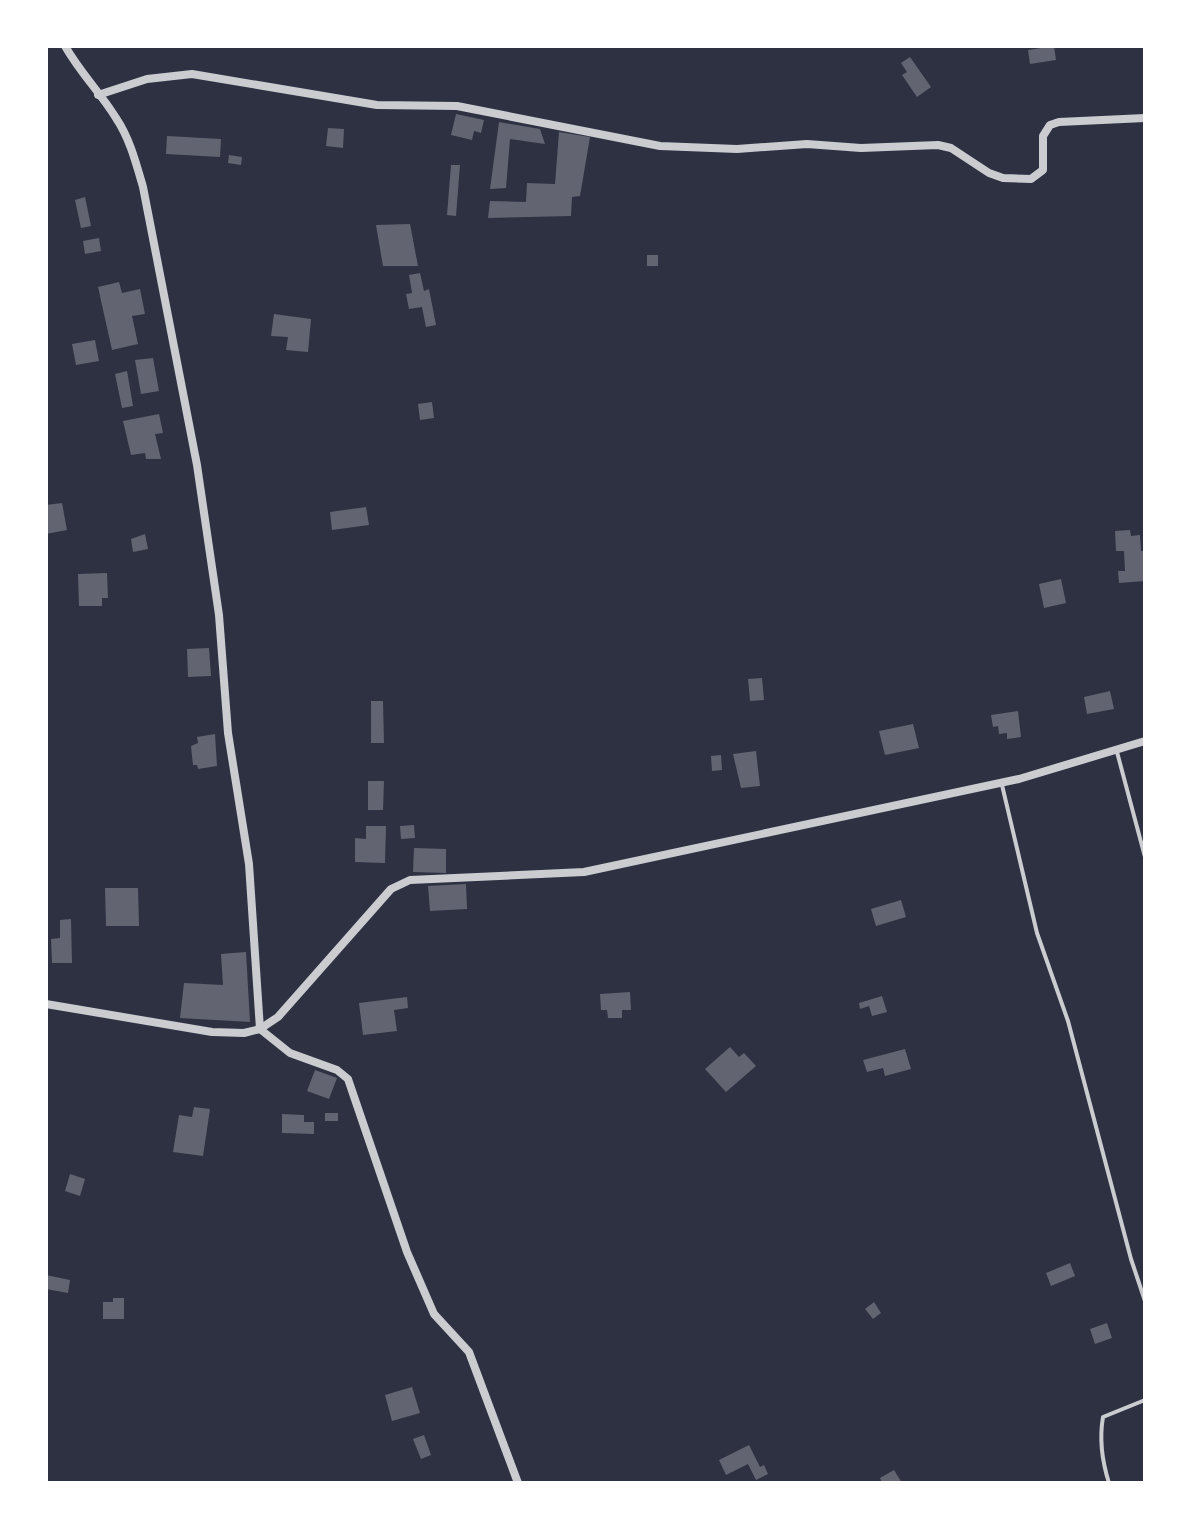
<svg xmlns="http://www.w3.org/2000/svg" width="1191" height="1529" font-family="'Sofia Sans Condensed',sans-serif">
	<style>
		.building { fill: #626471 }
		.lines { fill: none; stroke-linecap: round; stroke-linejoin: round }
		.service { stroke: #caccd0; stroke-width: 4 }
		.minor { stroke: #caccd0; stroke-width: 8 }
	</style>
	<rect width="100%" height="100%" fill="#2d3142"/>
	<g class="building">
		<polygon points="1054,46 1056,60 1030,64 1028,50"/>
		<polygon points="910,57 931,87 917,97 902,75 907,72 901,63"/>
		<polygon points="456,114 484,120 481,133 474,131 472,140 451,135"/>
		<polygon points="499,122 540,129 545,144 510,139 506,188 490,189"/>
		<polygon points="328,128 344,129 343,148 326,146"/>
		<polygon points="559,132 590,137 580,196 572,197 571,216 488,218 490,201 526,202 527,183 555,184"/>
		<polygon points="167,136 221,139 220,157 166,154"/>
		<polygon points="229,155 242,157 241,165 228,163"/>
		<polygon points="451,165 460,165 456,216 447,215"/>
		<polygon points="85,197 91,226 81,228 75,200"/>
		<polygon points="410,224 418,266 383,266 376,225"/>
		<polygon points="99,238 101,251 85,254 83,241"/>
		<rect x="647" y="255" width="11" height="11"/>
		<polygon points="420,273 424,291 429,289 436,325 426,327 422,307 409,309 406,294 412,293 409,275"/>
		<polygon points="119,282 122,293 140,289 145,314 132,316 138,344 112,350 98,287"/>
		<polygon points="274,314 311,319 308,352 286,350 288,337 271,336"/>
		<polygon points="95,340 99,361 76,365 72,344"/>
		<polygon points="153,358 159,391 141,394 135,360"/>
		<polygon points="127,371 133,406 122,408 115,374"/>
		<polygon points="432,402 434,418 420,420 418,404"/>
		<polygon points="159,414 163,433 155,434 161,459 146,459 145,453 131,455 123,421"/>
		<polygon points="62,503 67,530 46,534 46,505"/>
		<polygon points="366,507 369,525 332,530 330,512"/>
		<polygon points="1130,530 1131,536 1140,535 1141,551 1145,551 1145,581 1119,583 1118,571 1125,571 1124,551 1116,551 1115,531"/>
		<polygon points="145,534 148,549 133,552 131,539"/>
		<polygon points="107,573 108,598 102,598 102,606 79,606 78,574"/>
		<polygon points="1061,579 1066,603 1044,608 1039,584"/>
		<polygon points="209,648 211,676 188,677 187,649"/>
		<polygon points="762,678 764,700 750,701 748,679"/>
		<polygon points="1110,691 1114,709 1087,714 1084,697"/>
		<polygon points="371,701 383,701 384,743 371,743"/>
		<polygon points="1018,711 1021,737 1007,739 1007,733 999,734 998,726 993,727 991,715"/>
		<polygon points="913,724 919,748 885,755 879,731"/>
		<polygon points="215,734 217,766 198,769 197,765 193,765 191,746 198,743 197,737"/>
		<polygon points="756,751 760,786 741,788 733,754"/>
		<polygon points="721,755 722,770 712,771 711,756"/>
		<polygon points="368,781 384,781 383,810 368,810"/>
		<polygon points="414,825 415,838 401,839 400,826"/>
		<polygon points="366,826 386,826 385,863 355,862 355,838 366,839"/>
		<polygon points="414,848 446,849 446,873 413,872"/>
		<polygon points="466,884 467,909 430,911 428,886"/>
		<polygon points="105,888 138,888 139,926 106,926"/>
		<polygon points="901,900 906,917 876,926 871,909"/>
		<polygon points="71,919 72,963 52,963 51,939 60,938 60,920"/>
		<polygon points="246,952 250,1022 180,1018 184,983 223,985 221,954"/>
		<polygon points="630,992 631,1010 622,1010 622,1018 608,1018 607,1010 601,1010 600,994"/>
		<polygon points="882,996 887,1012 872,1016 869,1006 860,1009 859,1003"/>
		<polygon points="407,997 408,1008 394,1010 397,1031 363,1035 359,1003"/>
		<polygon points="730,1047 739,1057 744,1053 756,1066 726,1092 705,1069"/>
		<polygon points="905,1049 911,1069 885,1076 883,1068 867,1072 863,1060"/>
		<polygon points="315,1070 337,1078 329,1099 307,1091"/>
		<polygon points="194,1107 210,1109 203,1156 173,1152 179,1115 192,1117"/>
		<rect x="325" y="1113" width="13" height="8"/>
		<polygon points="282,1114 304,1115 304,1122 314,1122 314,1134 282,1133"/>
		<polygon points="70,1174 85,1179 80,1196 65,1191"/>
		<polygon points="1070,1263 1075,1276 1051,1286 1046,1273"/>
		<polygon points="46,1275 70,1280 68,1293 46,1289"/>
		<polygon points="113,1298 124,1298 124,1319 103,1319 103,1302 113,1302"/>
		<polygon points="874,1302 881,1313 873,1319 865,1309"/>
		<polygon points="1107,1323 1112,1338 1095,1344 1090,1329"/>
		<polygon points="412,1387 420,1413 392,1421 385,1395"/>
		<polygon points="424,1435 431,1455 421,1459 413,1439"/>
		<polygon points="749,1445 760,1467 764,1465 768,1474 756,1480 748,1464 726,1475 719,1460"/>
		<polygon points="894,1470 902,1483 882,1483 880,1478"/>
	</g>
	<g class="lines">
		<g class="service">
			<polyline points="1117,752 1145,857"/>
			<polyline points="1002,785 1037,933 1068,1021 1131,1259 1145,1301"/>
			<path d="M1109 1483C1102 1461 1099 1440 1103 1417L1145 1400"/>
		</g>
		<g class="minor">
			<path d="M65 46C81 74 100 92 116 118 130 139 136 163 143 187L197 465 219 615 228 733 249 864 260 1029 290 1053 337 1070 348 1079 407 1252 434 1314 469 1352 518 1483"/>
			<polyline points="98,95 147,79 192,74 377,105 457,106 660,146 737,149 807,144 861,148 938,145 951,148 989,173 1003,178 1031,179 1043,170 1043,136 1050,125 1059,122 1145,118"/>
			<polyline points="46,1004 212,1032 244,1033 260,1029 278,1017 391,889 410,880 584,872 1019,779 1145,741"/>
		</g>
	</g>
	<rect width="1191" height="1529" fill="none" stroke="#ffffff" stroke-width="96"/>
</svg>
